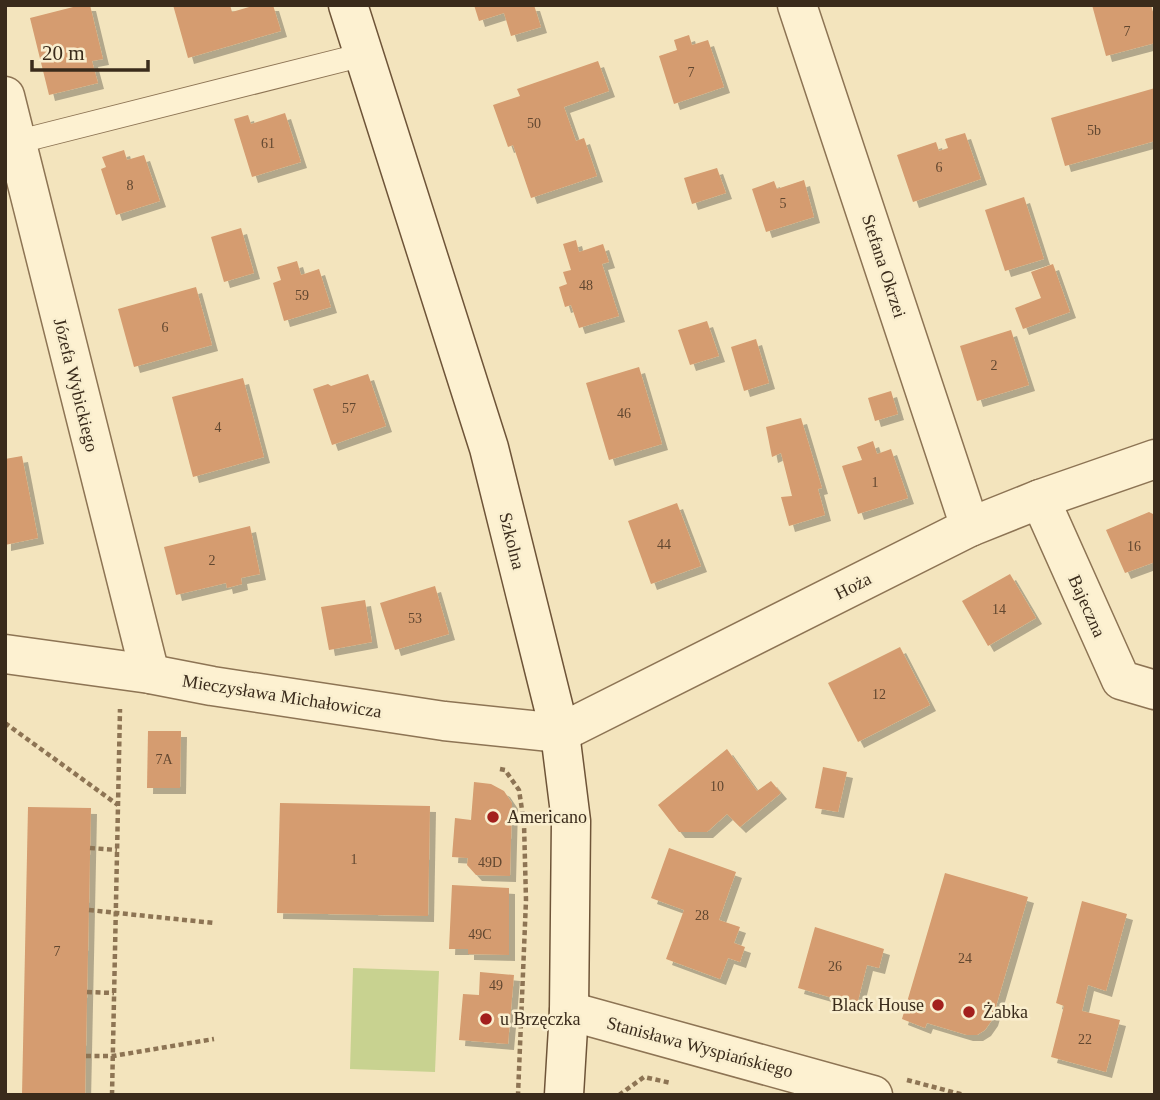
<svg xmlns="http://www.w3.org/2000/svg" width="1160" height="1100" font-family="Georgia,serif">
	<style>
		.green { fill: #c8d290 }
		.building { fill: #d59c6f; filter: url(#shadow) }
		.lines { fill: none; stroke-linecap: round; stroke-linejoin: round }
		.lane-casing { stroke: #8d7454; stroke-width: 25 }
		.street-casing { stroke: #8d7454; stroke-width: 41 }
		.secondary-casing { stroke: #6e5438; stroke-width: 41 }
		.path { stroke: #8d7454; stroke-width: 4.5; stroke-dasharray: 5 3.5; stroke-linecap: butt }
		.lane { stroke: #fdf1d1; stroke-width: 23 }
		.street { stroke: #fdf1d1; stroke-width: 38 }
		.secondary { stroke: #fdf1d1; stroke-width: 38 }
		.poi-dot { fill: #a3201d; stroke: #f9eece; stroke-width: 2.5 }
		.labels { text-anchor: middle; stroke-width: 5; stroke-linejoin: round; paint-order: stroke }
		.number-label { font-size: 14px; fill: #614730 }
		.street-label { font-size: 18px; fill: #3a2b1b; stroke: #f9eece }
		.poi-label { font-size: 18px; fill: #3a2b1b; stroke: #f9eece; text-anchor: start }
	</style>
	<defs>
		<filter id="shadow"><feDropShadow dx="6" dy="6" stdDeviation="0" flood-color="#0004"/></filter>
	</defs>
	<rect width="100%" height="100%" fill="#f3e4bd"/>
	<polygon class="green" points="353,968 439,971 435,1072 350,1069"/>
	<g class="building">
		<polygon points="81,5 90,5 103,59 92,61 98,83 49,95 30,18"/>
		<polygon points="173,5 230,5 232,12 256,5 273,5 281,31 188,58"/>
		<polygon points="474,5 534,5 541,27 511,36 504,13 479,21"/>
		<polygon points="1092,5 1151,5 1155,19 1155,43 1106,56"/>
		<polygon points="689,35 692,45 708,40 724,87 674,104 659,56 677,50 674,40"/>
		<polygon points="598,61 609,91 564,107 576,141 584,138 597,176 531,198 513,145 508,147 493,105 520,96 517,89"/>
		<polygon points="1155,88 1155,141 1065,166 1051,118"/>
		<polygon points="285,113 301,162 252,177 234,119 248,115 251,124"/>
		<polygon points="965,133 981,179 913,202 897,155 936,142 939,151 948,148 945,139"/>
		<polygon points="124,150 127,160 144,155 160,201 116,215 101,169 106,167 102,157"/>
		<polygon points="717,168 726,193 692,204 684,178"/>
		<polygon points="804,180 814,217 766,232 752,189 774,181 777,189"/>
		<polygon points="1024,197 1044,259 1005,271 985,210"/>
		<polygon points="241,228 254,273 224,282 211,237"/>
		<polygon points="576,240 579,252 603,244 609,262 602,264 619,316 579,328 571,305 565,307 559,287 567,284 563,272 571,270 563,244"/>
		<polygon points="297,261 301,275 319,269 331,307 284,321 273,283 281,280 277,267"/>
		<polygon points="1053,264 1070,312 1023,329 1015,308 1041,298 1031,272"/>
		<polygon points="196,287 212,345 134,367 118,309"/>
		<polygon points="707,321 719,356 690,365 678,330"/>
		<polygon points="1011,330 1029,385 977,401 960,346"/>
		<polygon points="756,339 769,383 744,391 731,347"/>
		<polygon points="639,367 662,444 609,460 586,383"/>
		<polygon points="368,374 386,426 332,445 313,389 328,384 331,386"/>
		<polygon points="243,378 264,457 193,477 172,397"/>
		<polygon points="891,391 898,414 875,421 868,398"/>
		<polygon points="801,418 822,488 818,489 825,515 789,526 781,497 792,496 781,453 772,457 766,427"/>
		<polygon points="873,441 877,454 891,449 908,498 858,514 842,466 862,460 857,447"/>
		<polygon points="22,456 38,538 5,545 5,459"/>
		<polygon points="677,503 701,566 651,584 628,521"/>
		<polygon points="1149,512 1155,515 1155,562 1125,573 1106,530"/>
		<polygon points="250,526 260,574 241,578 242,584 227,588 226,583 176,595 164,547"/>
		<polygon points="1010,574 1036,618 988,646 962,601"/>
		<polygon points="435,586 449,634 395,650 380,603"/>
		<polygon points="365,600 372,642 329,650 321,607"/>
		<polygon points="900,647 930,705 858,742 828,683"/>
		<polygon points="148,731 181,731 180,788 147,788"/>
		<polygon points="727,749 757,791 771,781 781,793 740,827 727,814 707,832 679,832 658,805"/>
		<polygon points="823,767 847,772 838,812 815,808"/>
		<polygon points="474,782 491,784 504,791 512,803 510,876 476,875 467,865 468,858 452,857 455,818 471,820"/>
		<polygon points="280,803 430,806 428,916 277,913"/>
		<polygon points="28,807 91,808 85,1095 22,1095"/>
		<polygon points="669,848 736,872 719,920 740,927 734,943 745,947 740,962 728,958 720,979 666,959 684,910 651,898"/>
		<polygon points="945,873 1028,897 992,1020 985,1030 977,1035 967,1035 927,1023 925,1028 902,1019"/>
		<polygon points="452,885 509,888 509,955 468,954 468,949 449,949"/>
		<polygon points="1082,901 1127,914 1106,991 1088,985 1082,1011 1120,1020 1106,1072 1051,1057 1064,1006 1056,1003"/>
		<polygon points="815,927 884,949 879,968 867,965 857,1005 798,988"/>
		<polygon points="480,972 514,975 508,1044 459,1040 463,994 479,995"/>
	</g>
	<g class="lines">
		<defs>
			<polyline id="lane" points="17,142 362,55"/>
			<g id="street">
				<polyline points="797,5 970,527"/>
				<polyline points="5,96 150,674"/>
				<polyline points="1040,499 1121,680 1155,690"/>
				<polyline points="5,654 150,674 212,686 444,721 560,733 970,527 1040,499 1155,459"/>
				<polyline points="569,1011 873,1095"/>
			</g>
			<polyline id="secondary" points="348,5 489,448 560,733 571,821 569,1011 564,1095"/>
		</defs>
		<use href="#lane" class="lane-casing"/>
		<use href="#street" class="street-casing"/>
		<use href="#secondary" class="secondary-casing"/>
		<g class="path">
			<polyline points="5,723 118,805"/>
			<polyline points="500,769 505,770 519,790 524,823 526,900 518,1095"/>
			<polyline points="90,848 117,850"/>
			<polyline points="89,910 214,923"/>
			<polyline points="87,992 114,993"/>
			<polyline points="86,1056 113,1056 214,1039"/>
			<polyline points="907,1080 964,1095"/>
			<polyline points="112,1095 120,709"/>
			<polyline points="619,1095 644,1077 671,1083"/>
		</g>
		<use href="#lane" class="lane"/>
		<use href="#street" class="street"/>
		<use href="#secondary" class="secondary"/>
	</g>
	<g class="poi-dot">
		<circle cx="493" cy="817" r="7"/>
		<circle cx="938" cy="1005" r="7"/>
		<circle cx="969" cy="1012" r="7"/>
		<circle cx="486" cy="1019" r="7"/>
	</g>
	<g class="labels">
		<g class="number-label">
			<text x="1127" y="36">7</text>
			<text x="691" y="77">7</text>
			<text x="534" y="128">50</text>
			<text x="1094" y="135">5b</text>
			<text x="268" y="148">61</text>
			<text x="939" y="172">6</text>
			<text x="130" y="190">8</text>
			<text x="783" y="208">5</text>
			<text x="586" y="290">48</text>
			<text x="302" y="300">59</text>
			<text x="165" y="332">6</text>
			<text x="994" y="370">2</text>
			<text x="349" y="413">57</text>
			<text x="624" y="418">46</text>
			<text x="218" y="432">4</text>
			<text x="875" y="487">1</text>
			<text x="664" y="549">44</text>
			<text x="1134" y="551">16</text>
			<text x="212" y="565">2</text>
			<text x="999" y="614">14</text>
			<text x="415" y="623">53</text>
			<text x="879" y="699">12</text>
			<text x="164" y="764">7A</text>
			<text x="717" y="791">10</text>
			<text x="354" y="864">1</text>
			<text x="490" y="867">49D</text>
			<text x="702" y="920">28</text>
			<text x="480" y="939">49C</text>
			<text x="57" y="956">7</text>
			<text x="965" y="963">24</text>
			<text x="835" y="971">26</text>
			<text x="496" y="990">49</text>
			<text x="1085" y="1044">22</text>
		</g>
		<g class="street-label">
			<text transform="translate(884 266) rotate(72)" y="6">Stefana Okrzei</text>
			<text transform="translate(76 385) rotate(76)" y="6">Józefa Wybickiego</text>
			<text transform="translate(512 541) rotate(76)" y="6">Szkolna</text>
			<text transform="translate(853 586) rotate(-27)" y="6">Hoża</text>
			<text transform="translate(1087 606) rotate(66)" y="6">Bajeczna</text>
			<text transform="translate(282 696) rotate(9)" y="6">Mieczysława Michałowicza</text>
			<text transform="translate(700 1047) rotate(15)" y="6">Stanisława Wyspiańskiego</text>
		</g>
		<g class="poi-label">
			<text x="507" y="823">Americano</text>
			<text x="924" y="1011" text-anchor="end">Black House</text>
			<text x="983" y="1018">Żabka</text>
			<text x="500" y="1025">u Brzęczka</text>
		</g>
	</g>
	<rect width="1160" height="1100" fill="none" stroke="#3a2b1b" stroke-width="14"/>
	<path d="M32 60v10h116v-10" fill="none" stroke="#3a2b1b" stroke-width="3.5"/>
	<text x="42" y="60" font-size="21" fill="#3a2b1b" stroke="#f9eece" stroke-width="5" paint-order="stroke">20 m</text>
</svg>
